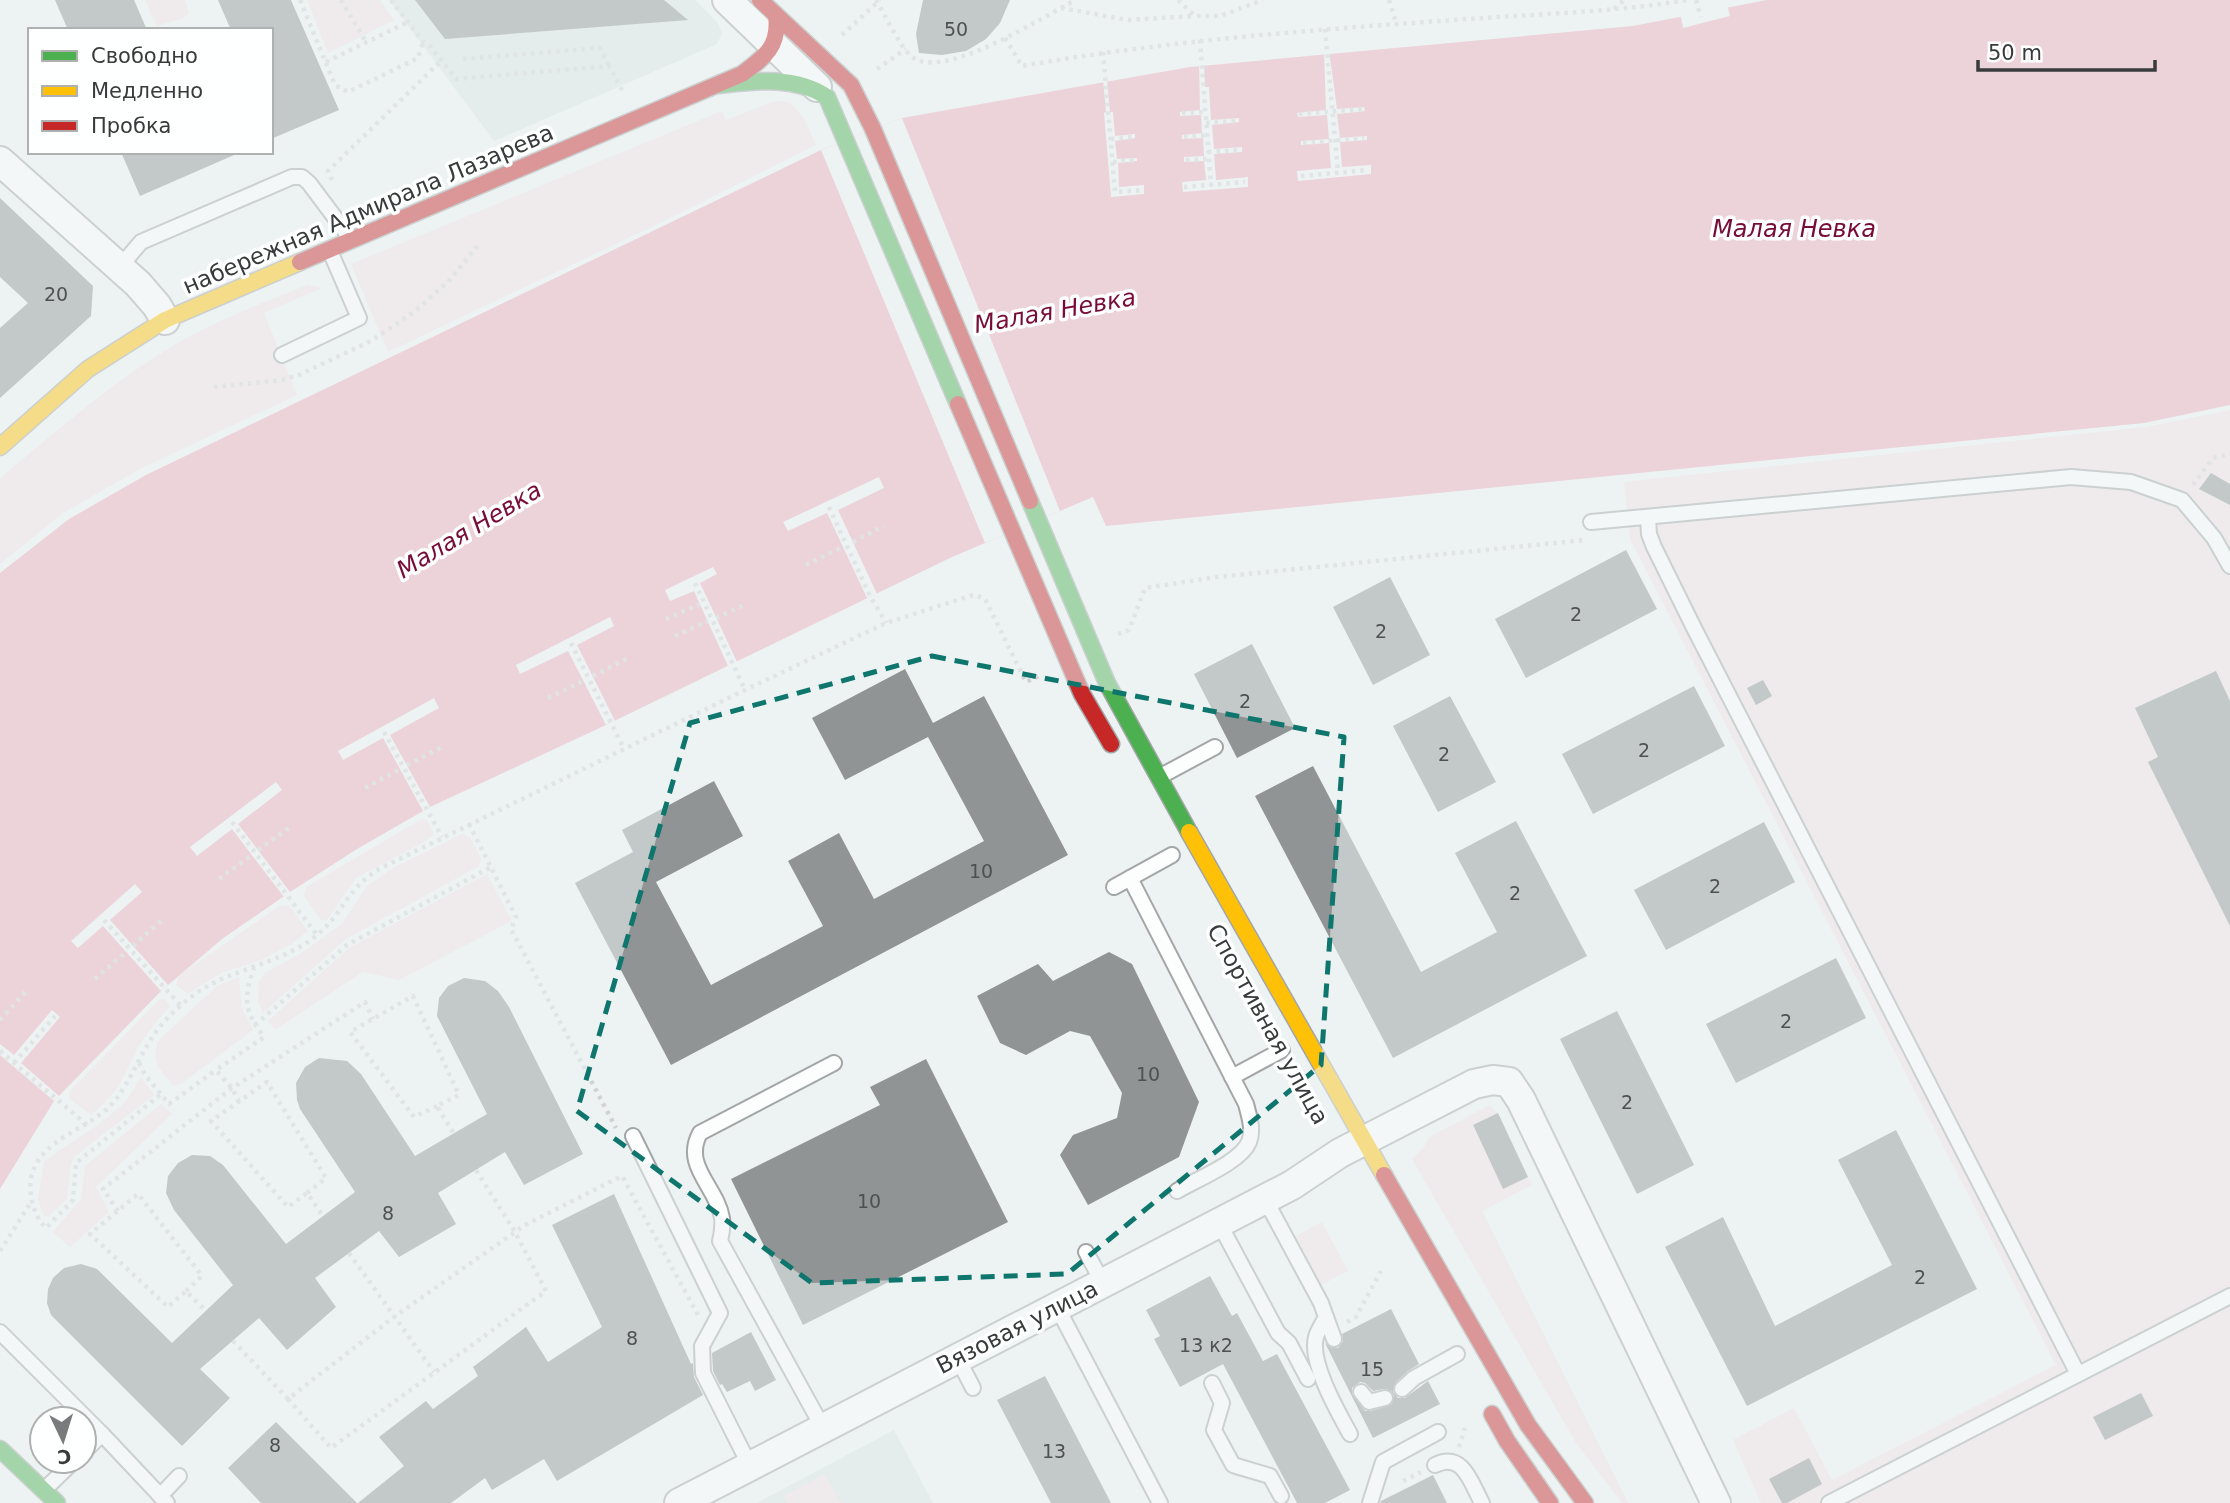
<svg xmlns="http://www.w3.org/2000/svg" width="2230" height="1503" font-family="'DejaVu Sans',sans-serif">
	<style>
		.built { fill: #dae4e4 }
		.green { fill: #f1e2e5 }
		.water { fill: #eaadbc }
		.pier { fill: #edf2f2 }
		.building { fill: #919494; fill-rule: evenodd }
		.lines { fill: none; stroke-linecap: round; stroke-linejoin: round }
		.lane-casing { stroke: #a2a6a6; stroke-width: 18 }
		.street-casing { stroke: #a2a6a6; stroke-width: 32 }
		.fast-casing { stroke: #a2a6a6; stroke-width: 19 }
		.slow-casing { stroke: #a2a6a6; stroke-width: 19 }
		.jam-casing { stroke: #a2a6a6; stroke-width: 19 }
		.path { stroke: #d2d2d2; stroke-width: 4.5; stroke-dasharray: 3.5 5; stroke-linecap: butt }
		.lane { stroke: #fcfdfd; stroke-width: 14 }
		.street { stroke: #fcfdfd; stroke-width: 28 }
		.fast { stroke: #4caf50; stroke-width: 16 }
		.slow { stroke: #ffc107; stroke-width: 16 }
		.jam { stroke: #c62828; stroke-width: 16 }
		.marked { fill: none; stroke: #0f766e; stroke-width: 5; stroke-dasharray: 14 9; stroke-linejoin: round }
		.labels { text-anchor: middle; stroke-width: 7; stroke-linejoin: round; paint-order: stroke }
		.number-label { font-size: 19px; fill: #4e5151 }
		.street-label { font-size: 23px; fill: #383b3b; stroke: #feffff }
		.water-label { font-size: 24px; font-style: italic; fill: #780c38; stroke: #feffff }
	</style>
	<rect width="100%" height="100%" fill="#edf2f2"/>
	<g class="built">
		<polygon points="389,0 695,0 717,22 722,33 717,44 494,141"/>
		<polygon points="894,1430 933,1503 757,1503"/>
	</g>
	<g class="green">
		<path d="M145 0H185L189 13C183 22 168 20 157 27Z"/>
		<polygon points="307,0 380,0 394,20 328,53"/>
		<path d="M784 101C802 107 808 128 816 145L664 221 388 352 351 264 722 111 726 120 772 102Z"/>
		<path d="M307 285 322 288 264 313 297 395 142 468 63 513 0 564V479L13 467C64 425 114 381 171 347 213 321 261 304 307 285Z"/>
		<polygon points="2230,410 2230,1503 1761,1503 1733,1440 1794,1408 1832,1480 2056,1365 1630,539 1624,482 2146,427"/>
		<polygon points="422,819 427,820 434,834 426,841 356,878 327,920 321,920 304,896 306,887"/>
		<polygon points="462,834 470,837 481,859 479,866 346,939 263,1013 258,1002 259,982 265,973 300,954 342,924 367,886 393,868"/>
		<polygon points="487,874 512,921 399,980 363,972 275,1030 268,1021 349,948"/>
		<polygon points="289,905 308,931 290,945 261,960 221,973 187,994 176,985 179,976 279,906"/>
		<path d="M239 977 242 1009 253 1030 181 1084 173 1086C160 1069 149 1061 159 1040L217 986Z"/>
		<path d="M165 999 170 1006C157 1021 142 1038 134 1056 120 1085 116 1094 91 1115L70 1099 69 1092 159 1000Z"/>
		<polygon points="141,1077 154,1095 74,1157 71,1164 67,1199 48,1217 43,1215 38,1200 44,1161 102,1122 126,1101"/>
		<polygon points="161,1104 172,1114 96,1187 109,1212 70,1247 53,1232 81,1199 85,1166"/>
		<polygon points="1490,1105 1498,1113 1473,1126 1503,1188 1528,1177 1532,1185 1482,1211 1628,1503 1622,1503 1576,1443 1412,1159 1424,1147 1429,1137"/>
		<polygon points="1322,1222 1348,1271 1321,1285 1296,1236"/>
		<polygon points="825,1474 841,1503 787,1503 783,1496"/>
	</g>
	<polygon class="water" points="1767,0 2230,0 2230,405 2144,423 1106,526 1093,497 952,557 606,725 430,807 357,849 290,892 222,939 161,991 54,1101 0,1189 0,573 69,519 146,475 821,150 902,118 1190,67 1633,26"/>
	<g class="pier">
		<polygon points="1727,4 1730,16 1683,28 1680,13"/>
		<polygon points="1329,50 1337,109 1364,107 1365,111 1337,114 1340,138 1367,136 1367,140 1340,142 1342,167 1371,165 1371,174 1298,181 1297,171 1331,168 1329,143 1301,145 1301,141 1329,139 1327,115 1298,117 1297,113 1326,110 1324,51"/>
		<polygon points="1199,62 1204,62 1205,87 1209,87 1211,120 1239,118 1239,122 1212,125 1214,149 1242,147 1242,152 1214,154 1216,180 1248,177 1248,187 1183,192 1182,182 1206,180 1204,161 1184,162 1184,157 1204,156 1203,138 1182,139 1182,135 1202,133 1201,115 1180,116 1180,112 1200,110"/>
		<polygon points="1107,78 1110,112 1113,112 1115,136 1135,134 1135,138 1115,141 1117,159 1137,158 1137,161 1118,163 1119,187 1144,185 1144,194 1111,197 1104,113 1106,112 1103,79"/>
		<polygon points="902,118 1060,511 985,543 821,150"/>
		<polygon points="879,477 884,488 838,510 877,594 867,598 827,513 788,531 783,522"/>
		<polygon points="713,567 717,574 700,583 737,662 728,666 694,591 670,601 665,590"/>
		<polygon points="610,617 614,626 577,645 615,721 606,725 568,651 520,674 516,665"/>
		<polygon points="434,698 439,708 390,735 430,807 423,811 383,738 343,760 338,751"/>
		<polygon points="276,782 282,790 238,824 290,892 284,897 232,829 197,856 190,847"/>
		<polygon points="135,884 142,892 110,920 168,985 161,991 103,926 78,948 71,941"/>
		<polygon points="52,1010 60,1017 21,1063 59,1096 54,1101 0,1055 0,1044 14,1055"/>
	</g>
	<g class="building">
		<polygon points="55,0 134,0 147,30 68,30"/>
		<polygon points="218,0 291,0 339,110 271,139 271,30 231,30"/>
		<polygon points="415,0 664,0 688,20 445,39"/>
		<polygon points="923,0 1010,0 1000,23 986,39 966,51 942,55 919,53 916,34"/>
		<polygon points="121,152 241,152 140,196"/>
		<polygon points="0,198 93,286 91,316 0,398 0,328 28,303 0,277"/>
		<polygon points="2211,473 2230,484 2230,505 2199,489"/>
		<polygon points="1626,550 1657,609 1526,678 1495,619"/>
		<polygon points="1390,577 1430,655 1373,685 1333,607"/>
		<polygon points="1252,644 1295,728 1237,758 1194,674"/>
		<polygon points="905,669 933,723 984,696 1068,855 671,1065 575,883 633,852 622,830 714,781 743,836 656,882 711,985 823,926 788,861 839,833 874,899 984,841 928,737 845,780 812,718"/>
		<polygon points="2216,671 2230,701 2230,926 2148,762 2158,757 2135,708"/>
		<polygon points="1763,680 1772,696 1756,705 1747,688"/>
		<polygon points="1694,686 1725,746 1593,814 1562,754"/>
		<polygon points="1450,696 1496,782 1438,812 1393,726"/>
		<polygon points="1313,766 1421,972 1497,932 1455,853 1516,821 1587,956 1393,1058 1255,796"/>
		<polygon points="1764,822 1795,882 1666,950 1634,890"/>
		<polygon points="1109,952 1132,964 1199,1102 1179,1157 1088,1205 1060,1155 1073,1135 1117,1118 1122,1093 1090,1036 1070,1031 1026,1055 1000,1043 977,996 1038,964 1053,981"/>
		<polygon points="1836,958 1866,1018 1736,1083 1706,1024"/>
		<polygon points="464,978 485,981 498,991 509,1007 583,1154 524,1185 505,1152 438,1193 456,1224 399,1257 379,1231 315,1278 336,1307 287,1350 259,1318 200,1369 230,1398 182,1446 51,1315 47,1303 48,1289 53,1278 64,1268 81,1264 97,1269 172,1343 233,1285 174,1210 166,1193 168,1176 178,1163 192,1155 210,1156 223,1165 286,1244 355,1192 300,1109 297,1100 296,1083 305,1067 319,1058 347,1061 361,1074 415,1156 487,1114 437,1016 439,998 448,986"/>
		<polygon points="1617,1011 1694,1165 1637,1194 1560,1039"/>
		<polygon points="926,1059 1008,1222 803,1325 731,1179 880,1105 870,1087"/>
		<polygon points="1498,1113 1528,1177 1503,1189 1473,1125"/>
		<polygon points="1896,1130 1977,1289 1747,1406 1665,1247 1723,1217 1775,1326 1892,1265 1838,1160"/>
		<polygon points="614,1194 691,1364 693,1363 694,1377 703,1395 557,1481 544,1459 492,1490 485,1478 451,1503 358,1503 404,1466 379,1437 426,1401 433,1409 478,1376 473,1367 526,1327 548,1362 602,1327 552,1225"/>
		<polygon points="1210,1276 1232,1316 1237,1313 1263,1361 1277,1354 1350,1490 1325,1503 1297,1503 1223,1364 1180,1387 1154,1339 1160,1336 1146,1310"/>
		<path d="M1391 1309 1419 1364 1408 1371 1396 1382 1393 1392 1398 1398H1405L1428 1381 1440 1404 1373 1438 1325 1343 1332 1348H1338L1343 1341 1342 1334ZM1360 1382 1365 1383 1373 1391 1383 1389 1391 1391 1394 1396 1392 1404 1371 1411H1365L1352 1394V1388Z"/>
		<polygon points="751,1332 776,1380 755,1391 750,1381 727,1392 722,1384 720,1385 713,1371 712,1353"/>
		<polygon points="1045,1376 1111,1503 1051,1503 997,1400"/>
		<polygon points="2141,1393 2153,1416 2105,1440 2093,1417"/>
		<polygon points="276,1422 357,1503 261,1503 228,1468"/>
		<polygon points="1809,1458 1822,1484 1787,1503 1782,1503 1769,1479"/>
		<polygon points="1433,1475 1447,1503 1380,1503 1381,1501"/>
	</g>
	<g class="lines">
		<defs>
			<g id="lane">
				<polyline points="119,268 141,242 292,177 302,177 309,183 351,239"/>
				<polyline points="282,355 359,318 330,251"/>
				<polyline points="1648,517 1649,534 1654,547 1694,628 2078,1374"/>
				<polyline points="1591,522 2071,477 2131,482 2182,500 2214,538 2230,566"/>
				<polyline points="1159,777 1215,747"/>
				<path d="M1130 878 1246 1104C1249 1116 1254 1130 1249 1142 1241 1162 1195 1180 1177 1191"/>
				<polyline points="1114,887 1172,855"/>
				<polyline points="1232,1077 1282,1050"/>
				<polyline points="633,1136 720,1313 702,1346 703,1373 750,1466"/>
				<path d="M1265 1199 1321 1303 1326 1317C1323 1323 1318 1330 1316 1337 1309 1362 1338 1412 1350 1434"/>
				<polyline points="1219,1223 1278,1333 1289,1343 1308,1379"/>
				<polyline points="1086,1252 1103,1283"/>
				<polyline points="1057,1307 1160,1503"/>
				<polyline points="1326,1317 1334,1339"/>
				<polyline points="0,1332 102,1434"/>
				<polyline points="958,1359 973,1388"/>
				<polyline points="1212,1383 1222,1403 1214,1430 1233,1465 1270,1476 1281,1496"/>
				<polyline points="1402,1389 1414,1378 1457,1354"/>
				<polyline points="1361,1392 1369,1402 1385,1398"/>
				<path d="M823 1428 720 1241C722 1233 723 1226 722 1218 717 1187 682 1166 700 1133L834 1063"/>
				<polyline points="84,1452 102,1434 167,1503"/>
				<path d="M1435 1465C1463 1451 1471 1483 1482 1503"/>
				<polyline points="45,1489 74,1461"/>
				<polyline points="160,1496 179,1476"/>
				<polyline points="1370,1503 1383,1462 1438,1432"/>
				<polyline points="1829,1503 2230,1296"/>
			</g>
			<g id="street">
				<polyline points="727,0 817,87"/>
				<polyline points="0,161 138,284 157,306 165,320"/>
				<polyline points="679,1503 1292,1185 1340,1153 1474,1084 1493,1080 1509,1082 1521,1100 1716,1503"/>
			</g>
			<g id="fast">
				<path d="M719 85C755 81 795 75 827 97L958 404"/>
				<polyline points="1030,501 1107,683 1189,832"/>
				<polyline points="0,1449 57,1503"/>
			</g>
			<g id="slow">
				<polyline points="0,447 88,369 165,320 300,262"/>
				<polyline points="1189,832 1384,1175"/>
			</g>
			<g id="jam">
				<polyline points="760,0 851,85 873,129 1030,501"/>
				<path d="M300 262 742 74C765 57 780 46 776 15"/>
				<polyline points="958,404 1082,694 1111,744"/>
				<polyline points="1384,1175 1528,1425 1585,1503"/>
				<polyline points="1492,1414 1507,1441 1550,1503"/>
			</g>
		</defs>
		<use href="#lane" class="lane-casing"/>
		<use href="#street" class="street-casing"/>
		<use href="#fast" class="fast-casing"/>
		<use href="#slow" class="slow-casing"/>
		<use href="#jam" class="jam-casing"/>
		<g class="path">
			<polyline points="300,0 335,85 348,92 418,58 423,42"/>
			<polyline points="341,0 366,42"/>
			<polyline points="391,0 423,42 431,47 456,79 609,66 623,92"/>
			<path d="M876 0C885 15 898 43 910 55 939 85 1045 15 1076 0"/>
			<polyline points="1178,0 1195,16 1220,16 1263,0"/>
			<polyline points="1389,0 1397,25"/>
			<polyline points="1696,0 1701,17"/>
			<polyline points="1061,8 1128,20 1195,16"/>
			<polyline points="1614,9 1624,0"/>
			<polyline points="1325,29 1338,172"/>
			<polyline points="842,35 880,0"/>
			<path d="M1005 38 1022 66C1165 41 1309 30 1454 20 1532 14 1609 13 1687 0"/>
			<polyline points="1200,40 1211,185"/>
			<polyline points="1103,52 1115,192 1142,190"/>
			<polyline points="463,59 600,48 609,66"/>
			<polyline points="326,62 408,22"/>
			<polyline points="877,69 906,49"/>
			<polyline points="1182,113 1205,112"/>
			<polyline points="1299,114 1362,109"/>
			<polyline points="1206,123 1237,121"/>
			<polyline points="1184,137 1207,135"/>
			<polyline points="1111,139 1133,137"/>
			<polyline points="1303,143 1364,138"/>
			<polyline points="1208,152 1240,150"/>
			<polyline points="1186,160 1209,159"/>
			<polyline points="1113,162 1136,160"/>
			<polyline points="1301,176 1368,170"/>
			<polyline points="332,180 328,171 441,61"/>
			<polyline points="1184,187 1245,182"/>
			<polyline points="214,387 282,380 299,375 371,341 414,312 448,282 478,245"/>
			<polyline points="2193,485 2213,458 2230,454"/>
			<polyline points="829,507 870,596 886,623"/>
			<polyline points="853,542 884,526"/>
			<polyline points="806,565 843,547"/>
			<polyline points="695,583 745,690"/>
			<polyline points="716,618 746,604"/>
			<polyline points="666,619 700,604"/>
			<polyline points="1118,634 1129,630 1145,588 1217,577 1584,540"/>
			<polyline points="675,636 708,621"/>
			<polyline points="571,643 624,749"/>
			<polyline points="593,676 628,658"/>
			<polyline points="548,698 583,681"/>
			<polyline points="384,732 442,837"/>
			<polyline points="407,765 444,746"/>
			<polyline points="365,788 400,769"/>
			<polyline points="232,822 317,935"/>
			<polyline points="469,824 516,917 511,929 616,1128"/>
			<polyline points="258,850 290,827"/>
			<polyline points="219,879 252,855"/>
			<polyline points="104,920 180,1005"/>
			<polyline points="133,946 162,920"/>
			<polyline points="95,979 126,952"/>
			<polyline points="0,1020 26,991"/>
			<polyline points="255,1025 347,945 491,867"/>
			<polyline points="0,1051 87,1125"/>
			<polyline points="14,1063 55,1016"/>
			<polyline points="139,1063 145,1075 169,1104 216,1070"/>
			<path d="M160 1095 76 1163 73 1200 46 1228C33 1215 27 1191 32 1174 42 1140 84 1130 107 1109 127 1090 135 1064 150 1041 162 1021 178 1006 198 992 235 967 282 964 317 935 336 920 345 898 362 882 367 877 373 873 379 869L745 690 886 623 970 596 976 595 985 599 1026 682 1043 674"/>
			<path d="M239 1102 232 1088 216 1070 264 1037C244 1011 243 999 254 968"/>
			<polyline points="437,1106 414,1117 350,1032 413,996 459,1095 437,1106 454,1134"/>
			<polyline points="307,1193 326,1178 267,1082 211,1121 288,1207 307,1193 323,1216"/>
			<polyline points="118,1211 103,1189 232,1088 365,1002 373,1019"/>
			<polyline points="0,1251 31,1202"/>
			<polyline points="349,1253 434,1372"/>
			<polyline points="186,1291 202,1276 138,1194 90,1234 168,1307 186,1291 206,1311"/>
			<polyline points="1347,1322 1356,1317 1381,1271"/>
			<polyline points="233,1341 288,1399 394,1317 525,1225 622,1176 698,1315"/>
			<polyline points="288,1399 331,1448 546,1291 515,1232 476,1170"/>
			<polyline points="1459,1447 1465,1428"/>
			<polyline points="1403,1481 1421,1472"/>
		</g>
		<use href="#lane" class="lane"/>
		<use href="#street" class="street"/>
		<use href="#fast" class="fast"/>
		<use href="#slow" class="slow"/>
		<use href="#jam" class="jam"/>
	</g>
	<path d="M0 0H2230V1503H0ZM932 656 1344 737 1321 1065 1067 1274 812 1283 577 1111 690 723Z" fill="#edf2f2" fill-opacity=".55" fill-rule="evenodd"/>
	<path class="marked" d="M932 656 1344 737 1321 1065 1067 1274 812 1283 577 1111 690 723Z"/>
	<g class="labels">
		<g class="number-label">
			<text x="956" y="36">50</text>
			<text x="56" y="301">20</text>
			<text x="1576" y="621">2</text>
			<text x="1381" y="638">2</text>
			<text x="1245" y="708">2</text>
			<text x="1644" y="757">2</text>
			<text x="1444" y="761">2</text>
			<text x="981" y="878">10</text>
			<text x="1715" y="893">2</text>
			<text x="1515" y="900">2</text>
			<text x="1786" y="1028">2</text>
			<text x="1148" y="1081">10</text>
			<text x="1627" y="1109">2</text>
			<text x="869" y="1208">10</text>
			<text x="388" y="1220">8</text>
			<text x="1920" y="1284">2</text>
			<text x="632" y="1345">8</text>
			<text x="1206" y="1352">13 к2</text>
			<text x="1372" y="1376">15</text>
			<text x="275" y="1452">8</text>
			<text x="1054" y="1458">13</text>
		</g>
		<g class="street-label">
			<text transform="translate(368 209) rotate(-23)" y="8">набережная Адмирала Лазарева</text>
			<text transform="translate(1268 1024) rotate(61)" y="8">Спортивная улица</text>
			<text transform="translate(1017 1327) rotate(-27)" y="8">Вязовая улица</text>
		</g>
		<g class="water-label">
			<text x="1794" y="237">Малая Невка</text>
			<text transform="translate(1055 311) rotate(-10)" y="8">Малая Невка</text>
			<text transform="translate(469 530) rotate(-31)" y="8">Малая Невка</text>
		</g>
	</g>
	<rect x="28" y="28" width="245" height="126" fill="#feffff" stroke="#afb1b1" stroke-width="2"/>
	<rect x="42" y="51" width="35" height="10" fill="#4caf50" stroke="#afb1b1" stroke-width="2"/>
	<text x="91" y="63" font-size="21" fill="#383b3b">Свободно</text>
	<rect x="42" y="86" width="35" height="10" fill="#ffc107" stroke="#afb1b1" stroke-width="2"/>
	<text x="91" y="98" font-size="21" fill="#383b3b">Медленно</text>
	<rect x="42" y="121" width="35" height="10" fill="#c62828" stroke="#afb1b1" stroke-width="2"/>
	<text x="91" y="133" font-size="21" fill="#383b3b">Пробка</text>
	<g transform="translate(63 1440) rotate(176)"><circle r="33" fill="#feffff" stroke="#afb1b1" stroke-width="2"/>
	<path d="M0-5L12 26L0 18L-12 26Z" fill="#777b7b"/>
	<text y="-10" font-size="19" font-weight="bold" text-anchor="middle" fill="#383b3b">С</text>
	</g>
	<path d="M1978 60v10h177v-10" fill="none" stroke="#383b3b" stroke-width="3.5"/>
	<text x="1988" y="60" font-size="21" fill="#383b3b" stroke="#feffff" stroke-width="5" paint-order="stroke">50 m</text>
</svg>
